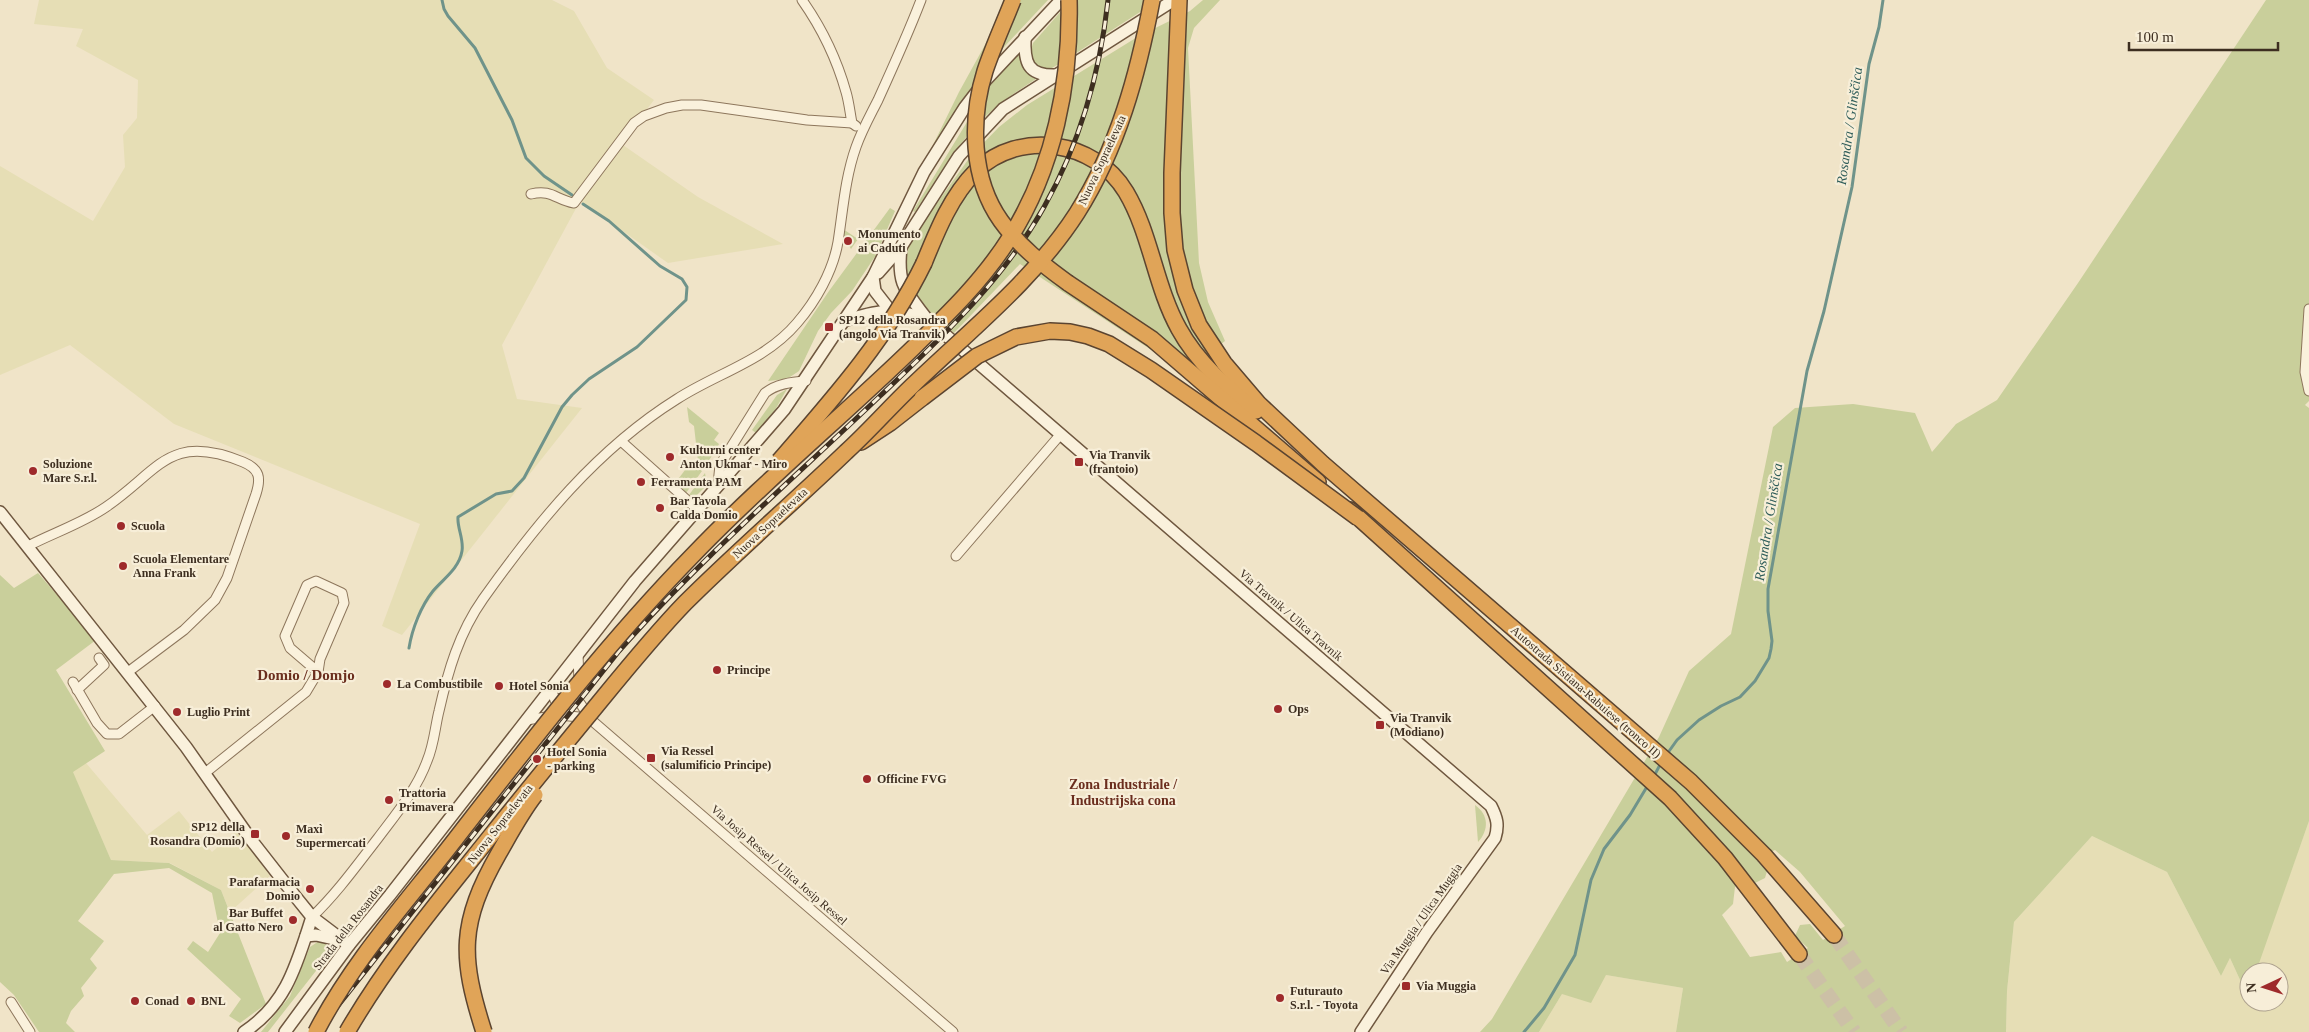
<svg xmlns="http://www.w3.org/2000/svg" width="2309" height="1032" font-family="Georgia,serif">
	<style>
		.farmland { fill: #e6deb5 }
		.green { fill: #c9cf9b; fill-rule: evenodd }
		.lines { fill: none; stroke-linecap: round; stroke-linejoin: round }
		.stream { stroke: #6f938a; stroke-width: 3 }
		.highway-tunnel { stroke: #ccc0a6; stroke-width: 15; stroke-dasharray: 15 8; stroke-linecap: butt }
		.street-casing { stroke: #8d765c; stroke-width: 11 }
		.secondary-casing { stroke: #6f573f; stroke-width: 14 }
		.highway-casing { stroke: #5b4430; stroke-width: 18 }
		.street { stroke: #faf1dc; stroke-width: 9 }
		.secondary { stroke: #faf1dc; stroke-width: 11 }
		.highway { stroke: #e0a458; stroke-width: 15 }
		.rail-casing { stroke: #3d2e20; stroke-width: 5 }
		.rail { stroke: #f7eed8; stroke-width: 3; stroke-dasharray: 9; stroke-linecap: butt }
		.highway-bridge-casing { stroke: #5b4430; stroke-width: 18; stroke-linecap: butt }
		.highway-bridge { stroke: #e0a458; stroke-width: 15 }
		.poi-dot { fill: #9e2a2b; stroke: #f7eed8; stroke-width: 2 }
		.labels { text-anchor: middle; stroke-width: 4.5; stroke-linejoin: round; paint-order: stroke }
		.street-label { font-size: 12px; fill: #3d2e20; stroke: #f7eed8 }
		.poi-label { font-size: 12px; font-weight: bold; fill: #3d2e20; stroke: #f7eed8; text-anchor: start }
		.water-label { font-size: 14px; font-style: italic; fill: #2f5d5a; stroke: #f7eed8 }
		.neighbourhood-label { font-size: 14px; font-weight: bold; fill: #6b2e1e; stroke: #f7eed8 }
		.quarter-label { font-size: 15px; font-weight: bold; fill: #6b2e1e; stroke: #f7eed8 }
	</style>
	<rect width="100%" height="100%" fill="#f0e4c8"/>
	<g class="farmland">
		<polygon points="39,0 552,0 574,11 607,68 654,100 620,143 698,197 783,244 668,263 580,201 502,345 517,399 582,408 402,635 382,626 420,524 174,424 70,345 0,375 0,166 93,221 125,167 123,135 137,118 138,80 76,46 83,29 34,24"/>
		<polygon points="86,763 147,835 179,811 212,852 237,830 270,876 230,912 221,890 170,863 111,860 72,771"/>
		<polygon points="2309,821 2309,1032 2006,1032 2007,991 2014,922 2092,836 2167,872 2221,976 2230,958 2241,982 2249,981 2249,1002 2279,1002 2279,972 2255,972"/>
		<polygon points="1606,975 1683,988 1676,1032 1539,1032 1562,994"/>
	</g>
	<g class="green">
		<polygon points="1004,0 1048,0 1005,46 976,81 932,147 959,92 986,43"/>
		<path d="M1071 0H1154L1148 7 1059 64 1050 69H1040C1030 61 1029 55 1033 43Z"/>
		<polygon points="1203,0 1220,0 1194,28 1188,48 1199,263 1208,302 1225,341 1185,372 1020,264 954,333 932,314 908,284 905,264 907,245 970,157 999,127 1027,105 1139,36 1190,11"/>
		<path d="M2266 0H2309V401L2305 405 2309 408V821L2257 969 2255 972H2249V981L2241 982 2230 958 2221 976 2167 872 2092 836 2014 922 2007 991 2006 1032H1676L1683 988 1606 975 1591 1003 1562 994 1539 1032H1480L1492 1019 1659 737 1689 671 1731 634 1773 427 1795 408 1853 404 1915 413 1932 452 1956 424 1997 400 2078 283ZM1775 850 1800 872 1845 926 1823 940 1810 924 1800 925 1795 936 1808 948 1787 962 1781 952 1750 957 1722 915 1733 904 1735 887 1748 875 1755 883 1765 878 1767 871 1758 862 1764 855Z"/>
		<path d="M1018 53 1024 67 1036 79C1019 90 1002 101 986 116 957 143 937 179 915 212L913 211 987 89Z"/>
		<polygon points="890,208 895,211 876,255 852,291 831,313 818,331 799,371 787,379 768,381 829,291"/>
		<polygon points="843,229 858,239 851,249 842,234"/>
		<polygon points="787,389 775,410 756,433 752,430 777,395"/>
		<polygon points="687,407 719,433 714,440 719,444 705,467 698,461 694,426 689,422"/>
		<polygon points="691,462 702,471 686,493 674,481 679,478"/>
		<polygon points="705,473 707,485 696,496 689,495"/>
		<polygon points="38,573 96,640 56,670 105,751 73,772 111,860 169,863 221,890 266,1004 240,1023 229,1016 241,999 187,949 193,941 208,952 220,933 212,893 169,868 114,874 78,921 104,941 90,959 97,968 81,988 84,996 71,1011 66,1023 75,1032 39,1032 14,995 0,982 0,575 14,588"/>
		<path d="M1475 805C1489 815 1489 830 1478 842Z"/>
		<polygon points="319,941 331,947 330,953 268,1032 261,1032 290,996 310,947"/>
	</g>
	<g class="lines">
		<g class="stream">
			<polyline points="442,0 444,9 448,16 475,48 512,120 526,158 544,176 572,195"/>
			<path d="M409 648C412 629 421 606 433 591 443 579 459 569 462 551 464 539 457 528 458 517L496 494 512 491 524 478 562 407 572 395 589 379 637 347 686 300 687 287 682 279 660 266 609 221 583 204"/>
			<polyline points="1667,754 1677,740 1699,720 1721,706 1740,697 1755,681 1769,658 1771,649 1772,641 1768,611 1768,589 1807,371 1824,311 1852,187 1869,64 1879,27 1883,0"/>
			<polyline points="1653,778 1662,761"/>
			<polyline points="1524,1032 1544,1008 1575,955 1591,880 1604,849 1630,815 1648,785"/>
		</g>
		<g class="highway-tunnel">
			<polyline points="1834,935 1901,1032"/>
			<polyline points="1799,954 1854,1032"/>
		</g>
		<defs>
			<g id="street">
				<path d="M802 0C821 27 837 60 846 92 849 102 850 113 852 123L856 126"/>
				<path d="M531 194C552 189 556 200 574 203L634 123 644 116 666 108 682 105H701L807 120 852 123"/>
				<polyline points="2309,309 2305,372 2309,391"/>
				<polyline points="621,441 697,509"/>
				<path d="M718 484 720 465 765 393C776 384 791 382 806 381"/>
				<path d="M28 546C53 533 83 523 106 507 160 470 169 432 243 462 260 469 261 478 256 494L227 578 215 600 184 630 128 672"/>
				<polyline points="956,556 1060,435"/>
				<polyline points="578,653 579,684"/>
				<polyline points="73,682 97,723 107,734 119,734 155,706"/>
				<polyline points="77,690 104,665 99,658"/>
				<path d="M568 715C557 707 554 701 551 686 573 691 579 699 589 718L953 1032"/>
				<polyline points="526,720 560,715 588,718"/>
				<polyline points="205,773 306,692 318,672 320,659 344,603 342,593 316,581 307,585 285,636 290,648 318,672"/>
				<path d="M312 917C337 893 357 865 378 838 396 814 417 789 427 761 434 745 435 727 439 711 448 671 459 633 483 599 537 523 597 449 677 399 717 373 765 361 797 323 816 301 833 271 838 242 843 210 845 178 856 147 862 130 870 116 878 100 893 67 908 34 921 0"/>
				<polyline points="11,1002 30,1032"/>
			</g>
			<g id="secondary">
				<path d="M1025 37C1024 62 1027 76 1056 75"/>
				<path d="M901 247C897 285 905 290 927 319L1491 806C1497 818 1499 825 1495 838L1427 932 1361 1032"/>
				<polyline points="878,273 901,247 959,156 1003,109 1174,0"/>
				<polyline points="873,277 875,291 889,309"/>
				<path d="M844 321C877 310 893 307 926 319"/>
				<polyline points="0,512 186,747 252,841 295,896 312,917 349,945"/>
				<polyline points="306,936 316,935 338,940"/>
				<path d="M244 1032C287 1004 297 963 312 917"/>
				<polyline points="285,1032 349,945 390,895 635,581 784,410 873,277 924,172 965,107 985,81 1061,0"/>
			</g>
			<g id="highway">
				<polyline points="1179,0 1172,173 1172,213 1175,250 1185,290 1199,325 1224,363 1259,404 1323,464 1691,782 1764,855 1834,935"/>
				<path d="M924 263C937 231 951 196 976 171 1019 129 1095 140 1126 192 1151 234 1155 286 1179 329 1197 362 1227 388 1256 411"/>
				<polyline points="1068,283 1152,339 1318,482"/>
				<polyline points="861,442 890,423 922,398"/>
				<polyline points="1350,510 1670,798 1725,858 1799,954"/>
			</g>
		</defs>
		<use href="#street" class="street-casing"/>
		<use href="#secondary" class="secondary-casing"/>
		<use href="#highway" class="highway-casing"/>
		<use href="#street" class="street"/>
		<use href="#secondary" class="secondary"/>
		<use href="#highway" class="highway"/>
		<defs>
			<path id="rail" d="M325 1022 619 651C699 560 792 480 880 396 941 338 1002 282 1044 207 1080 143 1100 73 1108 0"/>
		</defs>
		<use href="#rail" class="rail-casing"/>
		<use href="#rail" class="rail"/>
		<defs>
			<g id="highway-bridge">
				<path d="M1013 0C1004 23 993 47 985 71 970 119 971 179 1001 221 1019 246 1043 265 1068 283"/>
				<polyline points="922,398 977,356 1016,337 1050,331 1070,332 1088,336 1109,344 1151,370 1256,443 1358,518"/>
				<path d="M779 461C833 399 888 337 924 263"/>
				<path d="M316 1032C352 962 406 903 454 841 530 743 607 643 694 554 764 481 842 417 914 347 949 313 983 280 1009 239 1054 169 1071 82 1069 0"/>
				<path d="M347 1032C388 961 442 897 493 833 529 788 566 743 602 699 629 666 656 633 685 603 737 551 793 503 846 452 869 431 889 408 912 386 969 331 1034 280 1077 213 1118 148 1138 74 1152 0"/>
				<path d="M484 1032C460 957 459 923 499 853 510 834 521 813 535 795"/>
			</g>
		</defs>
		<use href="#highway-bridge" class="highway-bridge-casing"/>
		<use href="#highway-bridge" class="highway-bridge"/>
	</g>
	<g class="poi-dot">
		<circle cx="848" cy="241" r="5"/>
		<rect x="824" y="322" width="10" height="10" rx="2.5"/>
		<circle cx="670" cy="457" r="5"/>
		<rect x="1074" y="457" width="10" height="10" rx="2.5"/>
		<circle cx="33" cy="471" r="5"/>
		<circle cx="641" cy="482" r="5"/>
		<circle cx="660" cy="508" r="5"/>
		<circle cx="121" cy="526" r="5"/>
		<circle cx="123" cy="566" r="5"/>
		<circle cx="717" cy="670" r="5"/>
		<circle cx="387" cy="684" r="5"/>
		<circle cx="499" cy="686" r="5"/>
		<circle cx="1278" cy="709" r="5"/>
		<circle cx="177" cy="712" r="5"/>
		<rect x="1375" y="720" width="10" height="10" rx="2.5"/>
		<rect x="646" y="753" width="10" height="10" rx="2.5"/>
		<circle cx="537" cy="759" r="5"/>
		<circle cx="867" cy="779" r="5"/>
		<circle cx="389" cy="800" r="5"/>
		<rect x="250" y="829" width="10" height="10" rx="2.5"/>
		<circle cx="286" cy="836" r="5"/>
		<circle cx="310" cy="889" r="5"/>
		<circle cx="293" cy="920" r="5"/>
		<rect x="1401" y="981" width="10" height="10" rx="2.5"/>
		<circle cx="1280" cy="998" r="5"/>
		<circle cx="135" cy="1001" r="5"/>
		<circle cx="191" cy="1001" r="5"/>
	</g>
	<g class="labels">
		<g class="street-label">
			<text transform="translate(1102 160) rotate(-65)" y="4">Nuova Sopraelevata</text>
			<text transform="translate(770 523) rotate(-43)" y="4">Nuova Sopraelevata</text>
			<text transform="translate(1291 615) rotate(41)" y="4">Via Travnik / Ulica Travnik</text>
			<text transform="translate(1586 692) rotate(41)" y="4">Autostrada Sistiana-Rabuiese (tronco II)</text>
			<text transform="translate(500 824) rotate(-52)" y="4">Nuova Sopraelevata</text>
			<text transform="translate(779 865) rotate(41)" y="4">Via Josip Ressel / Ulica Josip Ressel</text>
			<text transform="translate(1421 919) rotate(-55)" y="4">Via Muggia / Ulica Muggia</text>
			<text transform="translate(348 927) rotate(-52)" y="4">Strada della Rosandra</text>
		</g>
		<g class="poi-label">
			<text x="858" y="238">Monumento<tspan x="858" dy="14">ai Caduti</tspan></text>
			<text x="839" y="324">SP12 della Rosandra<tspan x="839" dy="14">(angolo Via Tranvik)</tspan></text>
			<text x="680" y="454">Kulturni center<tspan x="680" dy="14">Anton Ukmar - Miro</tspan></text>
			<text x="1089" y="459">Via Tranvik<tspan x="1089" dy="14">(frantoio)</tspan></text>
			<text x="43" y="468">Soluzione<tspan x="43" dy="14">Mare S.r.l.</tspan></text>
			<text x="651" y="486">Ferramenta PAM</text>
			<text x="670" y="505">Bar Tavola<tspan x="670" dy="14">Calda Domio</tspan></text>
			<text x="131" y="530">Scuola</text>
			<text x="133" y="563">Scuola Elementare<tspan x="133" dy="14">Anna Frank</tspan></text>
			<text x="727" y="674">Principe</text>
			<text x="397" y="688">La Combustibile</text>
			<text x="509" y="690">Hotel Sonia</text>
			<text x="1288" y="713">Ops</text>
			<text x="187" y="716">Luglio Print</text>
			<text x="1390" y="722">Via Tranvik<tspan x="1390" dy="14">(Modiano)</tspan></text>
			<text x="661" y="755">Via Ressel<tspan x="661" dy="14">(salumificio Principe)</tspan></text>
			<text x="547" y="756">Hotel Sonia<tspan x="547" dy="14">- parking</tspan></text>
			<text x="877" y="783">Officine FVG</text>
			<text x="399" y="797">Trattoria<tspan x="399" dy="14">Primavera</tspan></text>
			<text x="245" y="831" text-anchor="end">SP12 della<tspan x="245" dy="14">Rosandra (Domio)</tspan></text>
			<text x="296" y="833">Maxì<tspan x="296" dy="14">Supermercati</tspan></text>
			<text x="300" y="886" text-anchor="end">Parafarmacia<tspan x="300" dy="14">Domio</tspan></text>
			<text x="283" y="917" text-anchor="end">Bar Buffet<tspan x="283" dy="14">al Gatto Nero</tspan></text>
			<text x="1416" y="990">Via Muggia</text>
			<text x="1290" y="995">Futurauto<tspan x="1290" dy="14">S.r.l. - Toyota</tspan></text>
			<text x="145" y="1005">Conad</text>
			<text x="201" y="1005">BNL</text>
		</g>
		<g class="water-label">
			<text transform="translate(1849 126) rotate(-82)" y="5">Rosandra / Glinščica</text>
			<text transform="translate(1768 522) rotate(-81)" y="5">Rosandra / Glinščica</text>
		</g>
		<g class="neighbourhood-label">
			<text x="1123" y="789">Zona Industriale /<tspan x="1123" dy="16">Industrijska cona</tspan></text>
		</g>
		<g class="quarter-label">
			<text x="306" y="680">Domio / Domjo</text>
		</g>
	</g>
	<g transform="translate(2264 987) rotate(266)"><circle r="24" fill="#f7eed8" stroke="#ada18e"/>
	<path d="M0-4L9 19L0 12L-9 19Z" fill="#9e2a2b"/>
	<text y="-8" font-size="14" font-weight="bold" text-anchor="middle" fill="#3d2e20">N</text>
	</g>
	<path d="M2129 42v8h149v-8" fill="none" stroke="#3d2e20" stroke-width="2.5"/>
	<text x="2136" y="42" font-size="15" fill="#3d2e20" stroke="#f7eed8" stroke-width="4" paint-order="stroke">100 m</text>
</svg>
